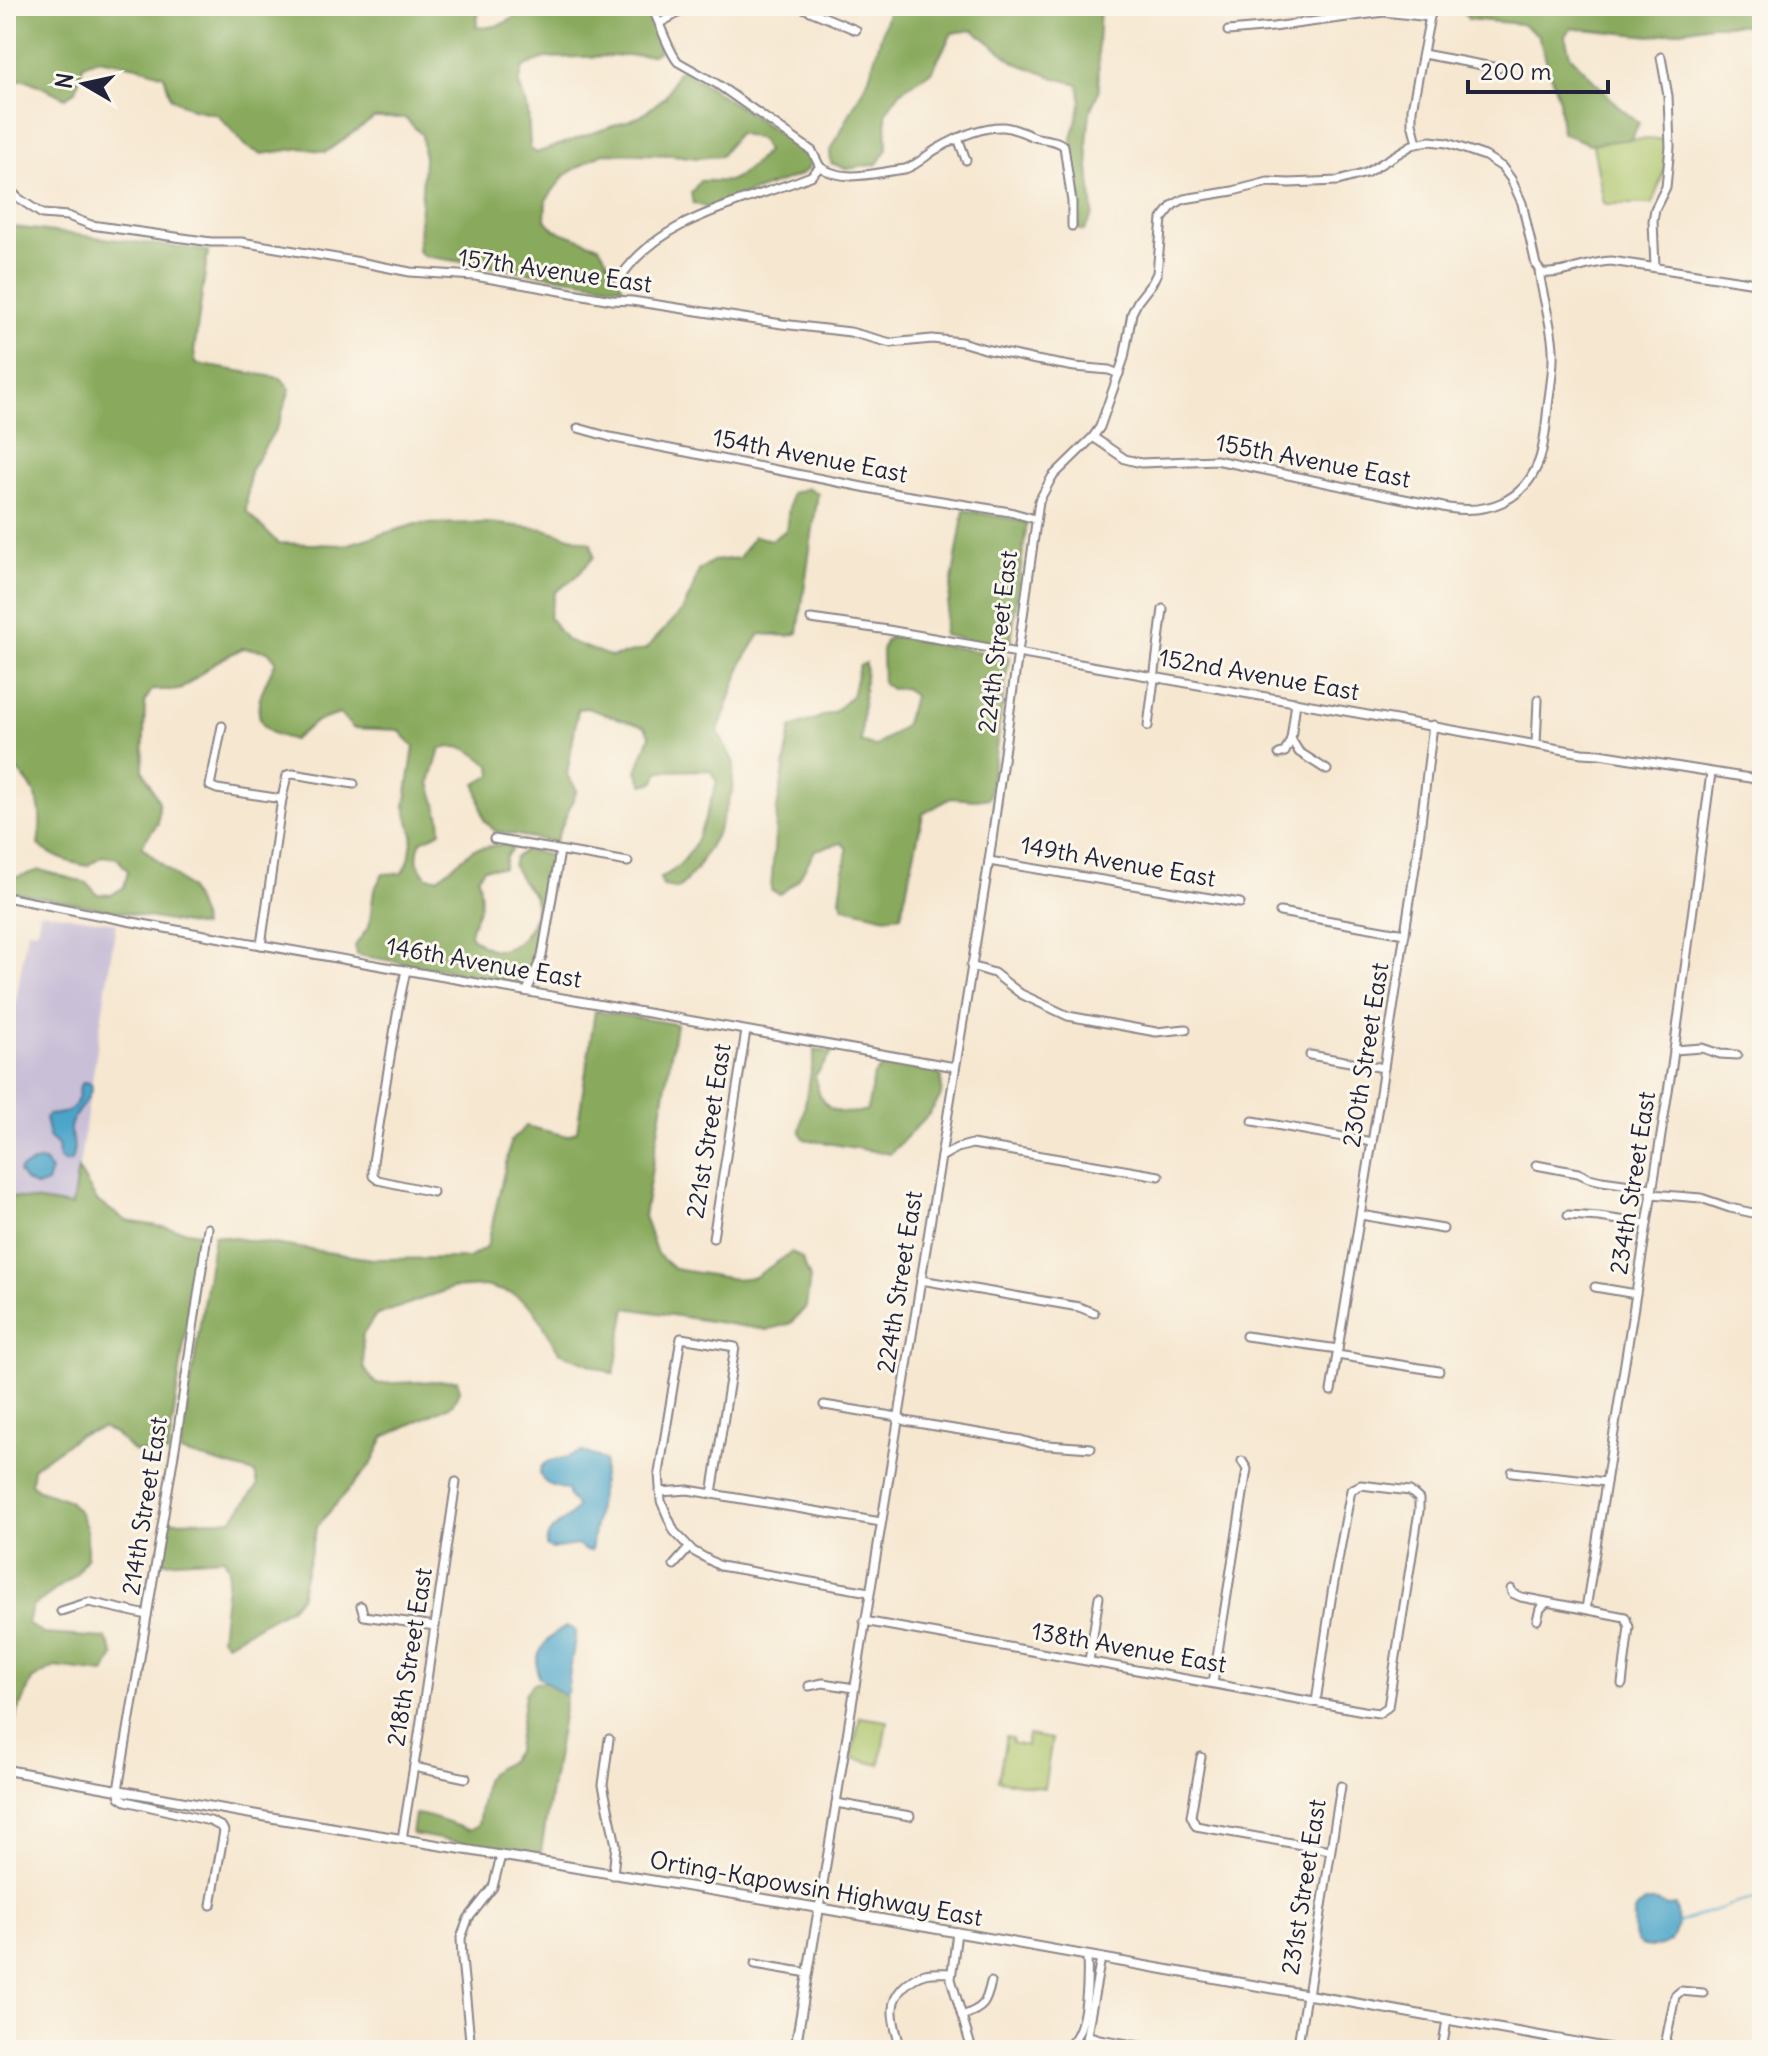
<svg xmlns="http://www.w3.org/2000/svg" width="1768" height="2056" font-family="Delius,sans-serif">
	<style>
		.industrial { fill: #c9bfd7 }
		.green { fill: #acc469; stroke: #677352; stroke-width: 2 }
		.forest { fill: #89aa5d; stroke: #56664c; stroke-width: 2 }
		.water { fill: #4ca5c9; stroke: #376482; stroke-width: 2 }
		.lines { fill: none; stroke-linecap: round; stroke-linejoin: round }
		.stream { stroke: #4ca5c9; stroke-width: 2 }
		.minor-casing { stroke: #8c8486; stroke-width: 11 }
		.major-casing { stroke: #8c8486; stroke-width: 12 }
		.minor { stroke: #fff; stroke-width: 7 }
		.major { stroke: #fff; stroke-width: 8 }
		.labels { text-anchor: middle; stroke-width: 6; stroke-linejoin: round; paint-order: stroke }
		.street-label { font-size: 24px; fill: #22223b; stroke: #fbf7ec }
	</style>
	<rect width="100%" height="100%" fill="#fbf7ec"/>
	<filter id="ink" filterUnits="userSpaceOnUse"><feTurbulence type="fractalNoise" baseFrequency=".0125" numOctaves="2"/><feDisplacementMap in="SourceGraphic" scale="16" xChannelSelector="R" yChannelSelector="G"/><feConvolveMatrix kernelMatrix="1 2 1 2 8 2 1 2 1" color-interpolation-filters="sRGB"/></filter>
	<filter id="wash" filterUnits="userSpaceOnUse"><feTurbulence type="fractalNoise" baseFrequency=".006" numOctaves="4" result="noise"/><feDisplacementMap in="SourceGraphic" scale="32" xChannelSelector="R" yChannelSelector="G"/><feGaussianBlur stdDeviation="1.8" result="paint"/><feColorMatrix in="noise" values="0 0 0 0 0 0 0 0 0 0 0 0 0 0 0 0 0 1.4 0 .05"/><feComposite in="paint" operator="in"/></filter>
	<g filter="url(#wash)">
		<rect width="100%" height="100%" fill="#f6e7d0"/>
		<polygon class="industrial" points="40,912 116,923 73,1206 6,1196 6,1066 27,930 37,931"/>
		<g class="green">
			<polygon points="1667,139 1664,171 1652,204 1604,204 1592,140"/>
			<polygon points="860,1717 887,1721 880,1765 853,1758 852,1755"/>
			<polygon points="1028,1735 1052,1739 1044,1788 998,1780 1006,1737 1013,1738 1012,1743 1026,1746"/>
		</g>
		<g class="forest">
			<path d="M6 6H480L476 27C498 29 511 22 526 6H646L660 35 659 51 653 55 545 58 523 67 519 84 528 111 530 148 536 153 641 116 666 96 677 73 682 69 795 144 811 160 808 169 800 175 708 208 693 203 691 193 700 181C708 180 721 182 728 181 741 178 758 160 767 151L760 139 738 133 721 156 696 158 674 155 603 153 565 175 546 200 545 219 555 230 599 246 623 287 424 256 418 251 424 159 422 135 405 118H374L326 152 302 148 262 154 248 148 217 114 192 109 171 98 164 75 137 66 98 59 83 65 76 90 66 98 27 80H6Z"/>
			<polygon points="890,6 1100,6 1098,46 1099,90 1090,112 1087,144 1093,214 1084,231 1078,229 1072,138 1081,101 1078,84 1058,79 1016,63 973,30 952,33 932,71 901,91 886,112 887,149 877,164 847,169 831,163 830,152 869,77"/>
			<polygon points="1459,6 1762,6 1762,25 1711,25 1651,36 1571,28 1565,36 1570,55 1620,108 1639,123 1631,139 1589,144 1562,133 1559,100 1538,35 1521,24 1468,19"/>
			<path d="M6 226 208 251 194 351 196 364 281 378 290 389 278 425 250 471 246 511 278 543 345 545 416 524 489 523 544 529 591 543 594 557 574 579 555 592 549 617 566 640 612 657 646 649 682 611 691 593 699 570 713 561 739 558 754 536 772 540 786 530 791 493 808 488 818 493 798 633 789 636 760 634 743 661 718 732 734 763 732 791 718 831 696 870 678 889 663 886 660 878C698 861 704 818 717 782L710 770 659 771 655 782 643 785 637 771 650 736 645 727 587 708 578 709 567 775 577 790 555 842 495 831 484 820 476 784 492 775 491 766C471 751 465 743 440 749L430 783 440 818 441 832 421 841C415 856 416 865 427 877L438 878 474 849 503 844 513 848 507 855 503 868H484L478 877C480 887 482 897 480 907 477 917 471 923 470 935 477 942 487 950 498 950 515 950 530 932 534 917 536 911 535 903 535 897L522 881 513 866 515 858 524 850 550 855 552 865 539 947 533 963 521 983 357 955 355 946 369 926 374 890 383 874 402 873 409 860 413 835 405 806 414 747 399 730 353 728 340 714 315 722 293 740C286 737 275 736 269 731 246 712 267 681 276 661L268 651 243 648 216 662 180 690H152L145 701 143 770 159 802 158 823 141 846 189 888 201 915 202 927 6 891V880L40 870 87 883 97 894 111 895 124 887 128 871 117 858 102 856 87 866C68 862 53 857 38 845 44 811 40 791 14 767L6 769Z"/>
			<polygon points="964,510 1027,522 1010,648 943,635"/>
			<polygon points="893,636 1009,657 989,798 976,800 951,798 923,814 901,915 886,917 844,907 840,899 847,849 842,843 815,850 798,880 780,894 771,890 777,809 791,728 834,712 852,696 859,666 866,663 861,742 875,747 904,726 914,696 905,688 891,689 883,683 882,651 885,641"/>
			<polygon points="595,1011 676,1024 644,1216 657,1254 674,1269 735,1279 755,1277 792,1252 802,1259 810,1278 806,1307 791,1323 767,1330 626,1308 614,1374 559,1352 533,1308 513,1294 485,1286 452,1288 375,1316 362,1336 364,1368 376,1384 457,1380 460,1389 452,1405 384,1437 372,1463 317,1526 300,1597 291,1607 227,1643 221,1638 229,1568 224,1558 163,1562 169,1521 231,1520 258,1486 255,1473 180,1452 214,1235 372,1259 469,1258 487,1247 511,1141 526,1126 567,1136 577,1131"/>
			<path d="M815 1050 833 1052 815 1076C817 1083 818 1090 820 1096 828 1115 851 1115 867 1110L874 1075 886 1063 934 1071 942 1077 941 1096 929 1114 890 1154 804 1139 800 1131Z"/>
			<polygon points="78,1169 97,1201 127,1221 200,1233 168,1454 133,1451 115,1434 103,1428 79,1435 33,1468 31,1484 39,1490 68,1500 80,1513 87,1530 87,1556 76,1575 32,1607 28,1624 43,1634 106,1638 114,1656 104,1673 55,1667 32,1680 17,1713 6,1753 6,1196 72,1206"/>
			<path d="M545 1681 566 1697 540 1857 412 1834 415 1814C435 1816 449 1824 469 1830L478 1825 485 1780 489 1773 508 1762 517 1750 525 1694 533 1684Z"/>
		</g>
		<g class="water">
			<path d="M84 1082 90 1083 92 1086C90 1103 72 1112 70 1128 69 1134 72 1135 73 1141 75 1148 73 1155 71 1161L65 1163 59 1158 58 1145 49 1137 45 1118 48 1115C63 1114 76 1113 79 1094 81 1083 76 1091 84 1082Z"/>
			<polygon points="38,1161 44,1162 51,1170 47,1183 37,1187 25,1181 19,1172 20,1169"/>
			<path d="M583 1452 598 1457 605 1462 591 1551 584 1550 577 1545 551 1549 546 1546C546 1526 567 1523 577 1507L569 1497 567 1490C561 1488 553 1487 548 1484 545 1483 541 1478 540 1474 539 1460 555 1460 564 1458 571 1456 575 1453 583 1452Z"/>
			<path d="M566 1627 572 1628 576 1631 567 1693 564 1695 538 1676C532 1655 547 1636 566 1627Z"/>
			<path d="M1644 1902H1657L1667 1906 1675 1905C1679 1914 1678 1932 1670 1941 1663 1948 1642 1950 1636 1941 1633 1936 1634 1927 1634 1922 1633 1911 1636 1908 1644 1902Z"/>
		</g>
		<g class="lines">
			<polyline class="stream" points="1677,1923 1733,1904 1762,1897"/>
		</g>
	</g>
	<g filter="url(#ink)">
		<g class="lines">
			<defs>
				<g id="minor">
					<path d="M651 6C660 22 667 49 678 62L717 84 812 151 820 167"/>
					<polyline points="798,6 856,30"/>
					<polyline points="660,23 691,6"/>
					<polyline points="1228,31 1273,27 1384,12 1430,17"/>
					<polyline points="1423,54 1498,68"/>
					<polyline points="958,138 966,160"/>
					<polyline points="1417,143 1412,123 1412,109 1432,6"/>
					<path d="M820 167C846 184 876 172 905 169 918 165 926 155 937 149 956 138 982 126 1004 127 1014 128 1024 133 1034 137 1044 140 1056 139 1064 146L1072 202V226"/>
					<polyline points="13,172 9,189 18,198 42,214 68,216 91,225 211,242 241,242 354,261 410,272 475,276 612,300 632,301 782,324 850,332 891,343 932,339 961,342 985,349 1036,360 1075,367 1109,370 1119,374"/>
					<polyline points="1655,267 1653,221 1655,209 1666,187 1670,147 1668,96 1661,57"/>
					<path d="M622 275C665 215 746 202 811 176L820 167"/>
					<polyline points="578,428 610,437 898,494 1010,512 1035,519"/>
					<path d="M1093 437 1125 459 1141 463 1216 460 1448 508C1487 514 1524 502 1539 461 1545 444 1546 424 1548 406 1550 388 1554 369 1553 350 1552 323 1542 297 1539 270"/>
					<polyline points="811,619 888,630 1582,753 1600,754 1762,780"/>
					<polyline points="222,726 210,786 217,789 282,799"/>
					<polyline points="1148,726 1163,609"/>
					<polyline points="1291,739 1299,752 1327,770"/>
					<polyline points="1536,744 1538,700"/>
					<polyline points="1279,754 1285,752 1291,739 1296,702"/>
					<polyline points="494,839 628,862"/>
					<polyline points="989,861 1240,903"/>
					<polyline points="6,897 148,925 955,1067"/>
					<polyline points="1280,912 1405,934"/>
					<polyline points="261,945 282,799 287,775 293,774 354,784"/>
					<polyline points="971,966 994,973 1021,994 1068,1016 1156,1032 1186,1029"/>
					<polyline points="406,970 398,1009 373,1162 373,1176 378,1180 433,1192"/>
					<polyline points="527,991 542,956 560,851"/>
					<polyline points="1674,1050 1702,1048 1720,1054 1737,1055"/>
					<polyline points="1310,1055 1384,1068"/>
					<polyline points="1253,1121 1372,1142"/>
					<polyline points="941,1157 957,1148 972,1144 1159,1176"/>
					<polyline points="1536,1165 1578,1173 1589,1178 1602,1181 1652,1188"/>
					<polyline points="1651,1194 1701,1198 1730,1208 1762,1215"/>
					<polyline points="1361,1215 1443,1229"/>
					<polyline points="1568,1215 1599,1217 1647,1224"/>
					<polyline points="208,1228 177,1436 118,1790 120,1797 126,1801 210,1821 222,1827 224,1831 211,1905"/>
					<polyline points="713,1238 746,1031"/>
					<polyline points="921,1280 1079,1307 1094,1313"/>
					<polyline points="1595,1287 1636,1294"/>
					<polyline points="1246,1336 1338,1349"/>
					<polyline points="1337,1355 1439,1371"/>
					<polyline points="1331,1391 1378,1106 1417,855 1433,725"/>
					<polyline points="824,1405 898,1417 905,1421 1021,1440 1034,1444 1091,1448"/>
					<polyline points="1512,1472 1606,1482"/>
					<polyline points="660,1492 688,1490 881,1522"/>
					<polyline points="712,1494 735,1347 681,1338 659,1473 661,1501 674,1531 693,1551 720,1566 869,1592"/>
					<polyline points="674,1565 689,1548"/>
					<polyline points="1511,1589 1512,1593 1521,1597 1625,1617 1629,1627 1622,1684"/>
					<polyline points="361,1606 364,1616 435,1626"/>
					<polyline points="1586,1609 1672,1066 1711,773"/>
					<polyline points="61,1611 89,1602 147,1615"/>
					<polyline points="1537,1620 1540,1609 1546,1603"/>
					<polyline points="864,1621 1364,1711 1379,1713 1388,1707 1419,1511 1419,1499 1410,1491 1361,1485 1351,1490 1332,1593 1316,1702"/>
					<polyline points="1089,1661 1099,1597"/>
					<polyline points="1213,1683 1247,1469 1242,1461"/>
					<polyline points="809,1686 823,1683 854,1688"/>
					<polyline points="609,1739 603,1785 616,1845 613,1875"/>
					<polyline points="1201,1757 1191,1816 1196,1826 1330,1850"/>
					<polyline points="414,1767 466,1778"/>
					<polyline points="836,1803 910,1816"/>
					<polyline points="402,1839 418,1741 456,1482"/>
					<path d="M819 1908 989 861 1039 501 1052 477 1093 437 1100 427 1124 358 1132 313 1138 301 1152 283 1157 273 1162 219 1173 205 1184 199 1233 191 1268 182 1289 183 1338 181 1366 173 1412 145 1430 141 1447 143 1485 156 1502 167 1511 179 1522 203 1536 265 1542 273C1564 275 1588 262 1611 261L1762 284"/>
					<polyline points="957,1932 951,1979 972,2050"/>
					<polyline points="755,1964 808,1973"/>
					<polyline points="1308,1995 1341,1786"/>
					<path d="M962 2016C984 2008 986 2004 991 1982"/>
					<polyline points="1087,2035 1099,2039 1150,2048"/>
					<path d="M1071 2043C1088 2027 1088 1978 1087 1956"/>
					<path d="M900 2046C897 2034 892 2021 893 2009 893 1993 910 1978 925 1974 934 1972 942 1973 951 1973"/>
					<polyline points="471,2050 462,1959 461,1938 468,1919 493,1887 501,1856"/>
					<polyline points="1084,2050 1101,1958"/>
					<polyline points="1297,2050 1306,1995"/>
					<polyline points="1442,2050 1447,2020"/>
					<polyline points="1664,2050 1675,1996 1681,1991 1703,1993"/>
				</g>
				<g id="major">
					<polyline points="6,1770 274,1818 819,1908 1619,2050"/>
					<polyline points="795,2050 819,1908"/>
				</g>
			</defs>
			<use href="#minor" class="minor-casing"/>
			<use href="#major" class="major-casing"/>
			<use href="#minor" class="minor"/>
			<use href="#major" class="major"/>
		</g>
	</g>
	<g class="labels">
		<g class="street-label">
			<text transform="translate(555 271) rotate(8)" y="8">157th Avenue East</text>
			<text transform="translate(810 456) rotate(11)" y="8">154th Avenue East</text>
			<text transform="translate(1313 461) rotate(11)" y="8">155th Avenue East</text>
			<text transform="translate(998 642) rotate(-83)" y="8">224th Street East</text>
			<text transform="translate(1259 675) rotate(10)" y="8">152nd Avenue East</text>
			<text transform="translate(1118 862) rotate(10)" y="8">149th Avenue East</text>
			<text transform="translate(484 963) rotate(10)" y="8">146th Avenue East</text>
			<text transform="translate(1366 1055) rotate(-81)" y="8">230th Street East</text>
			<text transform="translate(709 1131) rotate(-81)" y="8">221st Street East</text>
			<text transform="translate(1633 1183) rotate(-81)" y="8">234th Street East</text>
			<text transform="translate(900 1282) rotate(-81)" y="8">224th Street East</text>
			<text transform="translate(145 1506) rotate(-81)" y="8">214th Street East</text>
			<text transform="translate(1129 1648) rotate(10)" y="8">138th Avenue East</text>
			<text transform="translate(410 1657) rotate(-81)" y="8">218th Street East</text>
			<text transform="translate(1304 1887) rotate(-81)" y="8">231st Street East</text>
			<text transform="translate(816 1889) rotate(10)" y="8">Orting-Kapowsin Highway East</text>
		</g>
	</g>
	<rect width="1768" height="2056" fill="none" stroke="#fbf7ec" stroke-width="32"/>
	<g transform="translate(84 84) rotate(279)" stroke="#fbf7ec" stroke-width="6" paint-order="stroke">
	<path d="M0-6L14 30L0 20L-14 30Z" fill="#22223b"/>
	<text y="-12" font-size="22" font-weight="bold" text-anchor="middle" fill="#22223b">N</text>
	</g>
	<path d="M1468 80v12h140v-12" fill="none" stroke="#22223b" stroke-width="4"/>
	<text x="1480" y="80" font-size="24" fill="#22223b" stroke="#fbf7ec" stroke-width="6" paint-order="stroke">200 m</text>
</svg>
